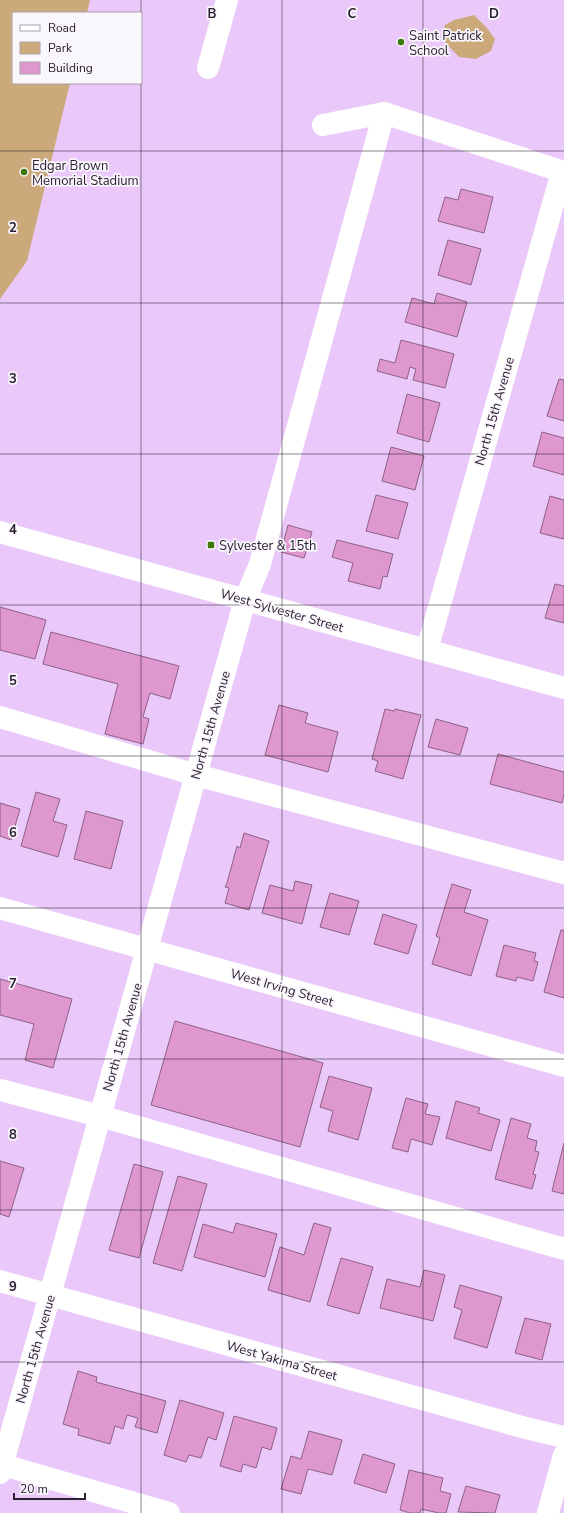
<svg xmlns="http://www.w3.org/2000/svg" width="564" height="1513" font-family="'Nunito Sans',sans-serif">
	<style>
		.green { fill: #cba97b }
		.building { fill: #df97cf; stroke: #8d6183 }
		.lines { fill: none; stroke-linecap: round; stroke-linejoin: round }
		.minor { stroke: #fff; stroke-width: 22 }
		.grid { fill: none; stroke: #2c2032; stroke-width: 1; stroke-opacity: 0.55 }
		.poi-dot { fill: #3d7609; stroke: #faf7fc; stroke-width: 1.5 }
		.labels { text-anchor: middle; stroke-width: 3.5; stroke-linejoin: round; paint-order: stroke }
		.poi-label { font-size: 13px; fill: #2c2032; stroke: #faf7fc; text-anchor: start }
		.street-label { font-size: 13px; fill: #2c2032; stroke: #faf7fc }
		.grid-label { font-size: 13px; text-anchor: middle; font-weight: bold; fill: #2c2032; stroke: #faf7fc; stroke-width: 3.5; stroke-linejoin: round; paint-order: stroke }
	</style>
	<rect width="100%" height="100%" fill="#eac9fa"/>
	<g class="green">
		<polygon points="0,0 90,0 87,13 13,13 13,83 70,83 27,261 0,299"/>
		<polygon points="474,15 487,28 495,39 491,51 476,59 459,57 442,39 445,25 454,20"/>
	</g>
	<g class="building">
		<polygon points="461,189 493,197 484,233 438,221 445,197 458,200"/>
		<polygon points="448,240 481,249 471,285 438,275"/>
		<polygon points="437,293 467,302 457,337 405,322 412,298 434,304"/>
		<polygon points="401,340 454,354 445,388 413,380 416,369 410,367 407,379 377,371 380,359 395,363"/>
		<polygon points="559,379 564,380 564,421 547,416"/>
		<polygon points="407,394 440,403 429,442 397,433"/>
		<polygon points="542,432 564,438 564,475 533,466"/>
		<polygon points="391,447 424,456 415,490 382,481"/>
		<polygon points="376,495 408,503 398,539 366,531"/>
		<polygon points="550,496 564,500 564,539 540,533"/>
		<polygon points="288,525 312,532 304,558 281,552"/>
		<polygon points="337,540 393,554 387,577 383,576 380,589 348,581 353,563 332,557"/>
		<polygon points="555,584 564,586 564,623 545,618"/>
		<polygon points="0,607 46,620 35,659 0,650"/>
		<polygon points="51,632 179,666 170,699 150,693 143,717 149,719 143,744 105,734 118,684 43,664"/>
		<polygon points="279,705 308,713 305,723 338,732 328,772 265,755"/>
		<polygon points="385,709 394,711 395,709 421,715 403,779 375,771 378,761 372,759"/>
		<polygon points="436,719 468,728 460,755 428,747"/>
		<polygon points="498,754 564,772 564,794 562,803 490,784"/>
		<polygon points="36,792 60,799 53,821 67,825 58,857 21,846"/>
		<polygon points="0,803 20,809 11,840 0,836"/>
		<polygon points="86,811 123,821 111,869 74,859"/>
		<polygon points="244,833 269,841 249,910 225,903 229,888 225,887 227,883 237,846 240,848"/>
		<polygon points="295,881 312,885 302,924 262,913 270,885 293,891"/>
		<polygon points="452,884 471,890 464,912 488,920 471,976 432,964 440,938 436,936"/>
		<polygon points="330,893 359,901 349,935 320,927"/>
		<polygon points="383,914 417,925 408,954 374,944"/>
		<polygon points="561,930 564,930 564,998 544,992"/>
		<polygon points="504,945 536,953 534,961 538,962 533,981 517,977 516,981 496,976"/>
		<polygon points="0,979 72,999 53,1068 25,1060 34,1024 0,1015"/>
		<polygon points="175,1021 323,1063 300,1147 151,1105"/>
		<polygon points="329,1076 372,1088 358,1140 328,1131 333,1111 320,1107"/>
		<polygon points="406,1098 428,1104 425,1114 440,1117 432,1145 411,1139 408,1152 392,1148"/>
		<polygon points="456,1101 480,1108 478,1113 500,1120 491,1151 446,1138"/>
		<polygon points="511,1118 531,1124 527,1138 537,1141 535,1151 539,1152 533,1174 536,1175 532,1189 495,1179"/>
		<polygon points="564,1143 564,1194 552,1191"/>
		<polygon points="0,1161 24,1168 9,1217 0,1214"/>
		<polygon points="134,1164 163,1172 139,1258 109,1250"/>
		<polygon points="178,1176 207,1184 182,1271 153,1263"/>
		<polygon points="236,1223 277,1234 265,1277 194,1257 203,1224 233,1233"/>
		<polygon points="314,1223 331,1228 310,1302 268,1290 280,1247 304,1255"/>
		<polygon points="341,1258 373,1267 359,1314 327,1305"/>
		<polygon points="424,1270 445,1275 433,1321 380,1308 387,1279 420,1287"/>
		<polygon points="460,1285 502,1297 487,1348 454,1338 462,1310 454,1307"/>
		<polygon points="525,1318 551,1324 542,1360 515,1353"/>
		<polygon points="78,1371 97,1377 96,1382 166,1401 157,1433 135,1427 138,1418 127,1415 123,1429 115,1426 110,1444 78,1435 79,1429 63,1424"/>
		<polygon points="180,1400 224,1413 216,1440 208,1437 201,1458 189,1455 186,1462 164,1455"/>
		<polygon points="234,1416 277,1428 271,1450 262,1447 256,1468 243,1464 241,1472 220,1466"/>
		<polygon points="309,1431 342,1440 332,1475 308,1469 301,1494 281,1489 291,1456 301,1459"/>
		<polygon points="363,1454 395,1464 386,1493 354,1483"/>
		<polygon points="409,1470 443,1478 440,1491 451,1494 446,1513 439,1513 421,1509 420,1513 410,1513 400,1510"/>
		<polygon points="466,1486 500,1495 495,1513 458,1512"/>
	</g>
	<g class="lines">
		<g class="minor">
			<polyline points="208,68 227,0"/>
			<polyline points="323,125 384,113"/>
			<polyline points="0,532 564,688"/>
			<polyline points="427,650 562,172"/>
			<polyline points="0,717 196,775 564,873"/>
			<polyline points="0,908 564,1066"/>
			<polyline points="0,1090 100,1116 564,1249"/>
			<polyline points="0,1281 526,1428 564,1437"/>
			<polyline points="0,1464 169,1513"/>
			<polyline points="0,1473 245,600 260,564 384,113 564,172"/>
			<polyline points="548,1513 564,1455"/>
		</g>
	</g>
	<path class="grid" d="M141 0V13M282 0V1513M423 0V1513M141 13V83M141 83V1513M0 151H564M0 303H564M0 454H564M0 605H564M0 756H564M0 908H564M0 1059H564M0 1210H564M0 1362H564"/>
	<g class="poi-dot">
		<circle cx="401" cy="42" r="4"/>
		<circle cx="24" cy="172" r="4"/>
		<rect x="207" y="541" width="8" height="8" rx="2"/>
	</g>
	<g class="labels">
		<g class="poi-label">
			<text x="409" y="40">Saint Patrick<tspan x="409" dy="15">School</tspan></text>
			<text x="32" y="170">Edgar Brown<tspan x="32" dy="15">Memorial Stadium</tspan></text>
			<text x="219" y="550">Sylvester &amp; 15th</text>
		</g>
		<g class="street-label">
			<text transform="translate(494 411) rotate(-74)" y="5">North 15th Avenue</text>
			<text transform="translate(282 610) rotate(16)" y="5">West Sylvester Street</text>
			<text transform="translate(210 725) rotate(-74)" y="5">North 15th Avenue</text>
			<text transform="translate(282 987) rotate(16)" y="5">West Irving Street</text>
			<text transform="translate(122 1037) rotate(-74)" y="5">North 15th Avenue</text>
			<text transform="translate(35 1349) rotate(-74)" y="5">North 15th Avenue</text>
			<text transform="translate(282 1360) rotate(16)" y="5">West Yakima Street</text>
		</g>
	</g>
	<g class="grid-label">
		<text x="212" y="18">B</text>
		<text x="352" y="18">C</text>
		<text x="494" y="18">D</text>
		<text x="13" y="232">2</text>
		<text x="13" y="383">3</text>
		<text x="13" y="534">4</text>
		<text x="13" y="685">5</text>
		<text x="13" y="837">6</text>
		<text x="13" y="988">7</text>
		<text x="13" y="1139">8</text>
		<text x="13" y="1291">9</text>
	</g>
	<rect x="12" y="12" width="130" height="72" fill="#faf7fc" stroke="#a8a1ab"/>
	<rect x="20" y="25" width="20" height="6" fill="#ffffff" stroke="#a8a1ab"/>
	<text x="48" y="32" font-size="12" fill="#2c2032">Road</text>
	<rect x="20" y="42" width="20" height="12" fill="#cba97b" stroke="#a8a1ab"/>
	<text x="48" y="52" font-size="12" fill="#2c2032">Park</text>
	<rect x="20" y="62" width="20" height="12" fill="#df97cf" stroke="#a8a1ab"/>
	<text x="48" y="72" font-size="12" fill="#2c2032">Building</text>
	<path d="M14 1493v6h71v-6" fill="none" stroke="#2c2032" stroke-width="2"/>
	<text x="20" y="1493" font-size="12" fill="#2c2032" stroke="#faf7fc" stroke-width="3" paint-order="stroke">20 m</text>
</svg>
